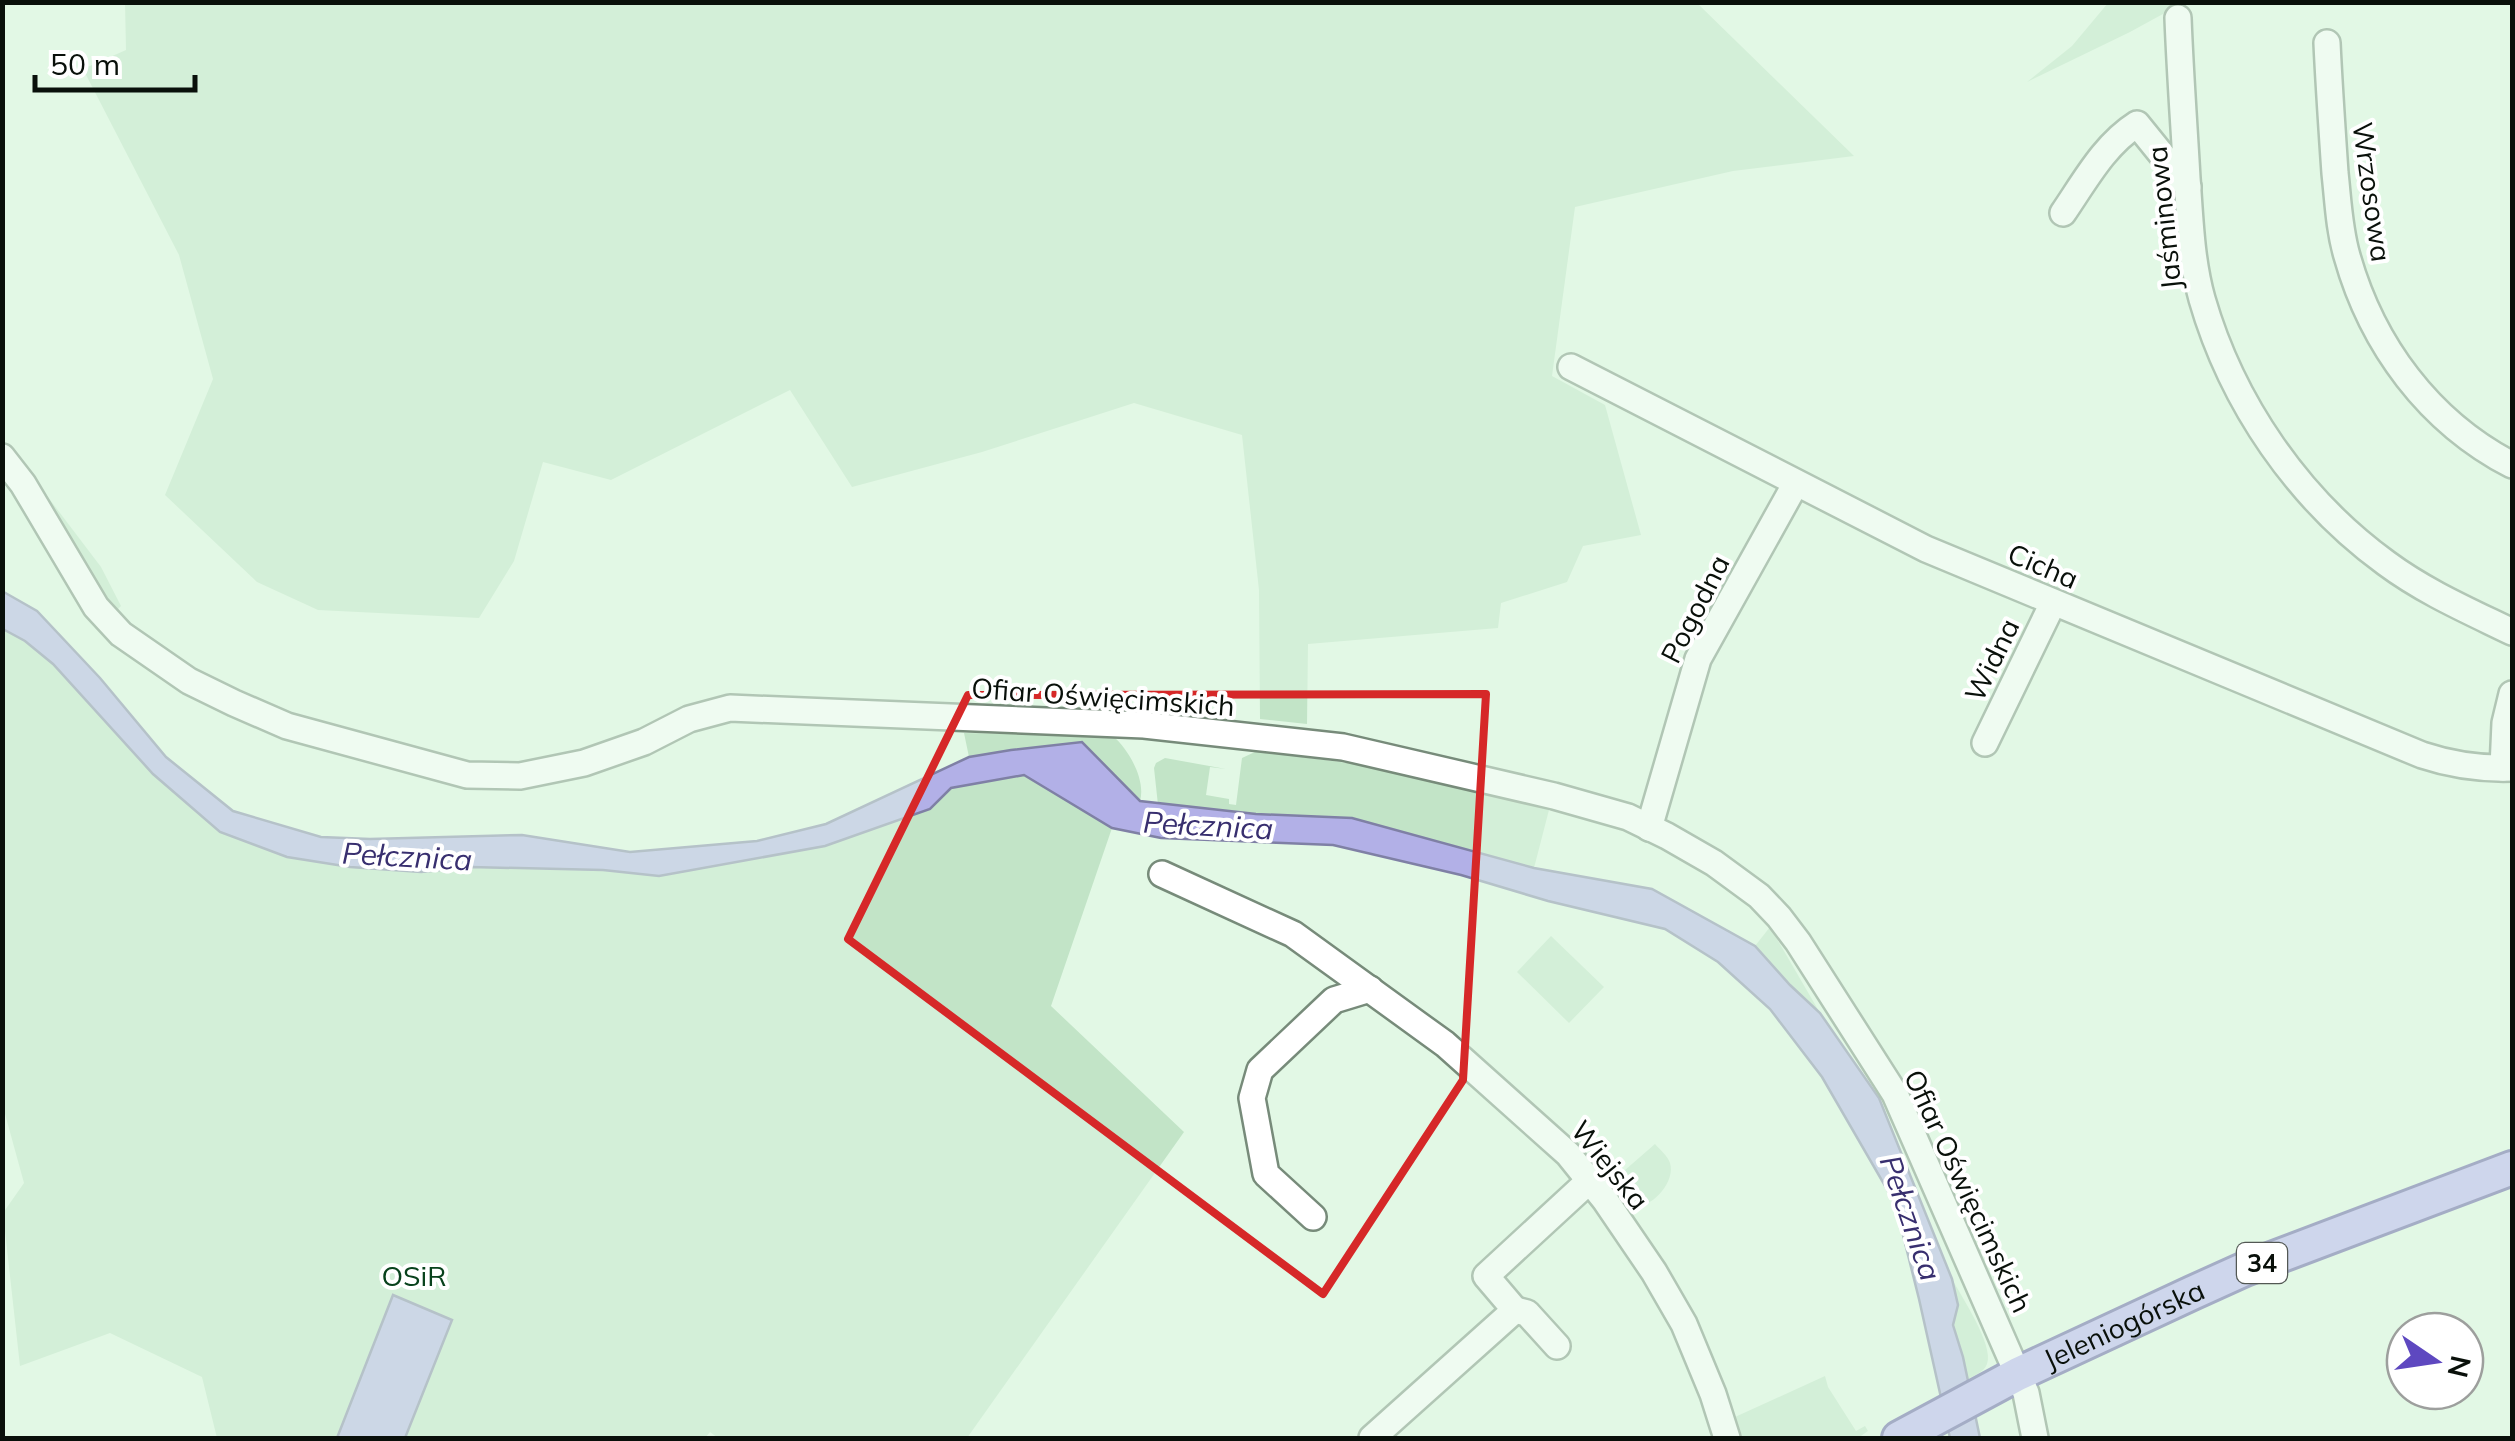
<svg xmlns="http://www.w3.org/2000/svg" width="2515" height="1441" font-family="Mulish,sans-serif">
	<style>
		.green { fill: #c2e4c7 }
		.water { fill: #b2b0e7; stroke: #7f80a5; stroke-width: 2.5 }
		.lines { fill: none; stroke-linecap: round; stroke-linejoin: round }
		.minor-casing { stroke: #778b7a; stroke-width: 30 }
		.major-casing { stroke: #5a529e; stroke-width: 38 }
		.minor { stroke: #fff; stroke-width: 25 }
		.major { stroke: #b6adf4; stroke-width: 32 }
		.marked { fill: none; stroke: #d62828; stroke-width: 8; stroke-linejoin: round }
		.labels { text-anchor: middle; stroke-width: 8; stroke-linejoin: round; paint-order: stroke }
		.shield { fill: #fff; stroke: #535854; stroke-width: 2.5 }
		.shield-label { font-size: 25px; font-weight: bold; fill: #09100a }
		.street-label { font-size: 28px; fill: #09100a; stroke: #fff }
		.park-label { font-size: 28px; fill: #08421c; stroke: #fff }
		.water-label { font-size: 30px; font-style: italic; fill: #382f6f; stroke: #fff }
	</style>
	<rect width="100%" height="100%" fill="#e2f8e5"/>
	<g class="green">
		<polygon points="125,2 1697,3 1854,156 1733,171 1575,207 1552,376 1605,405 1641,535 1583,546 1567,582 1501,603 1498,628 1308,644 1307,724 1260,719 1259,590 1242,435 1134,403 982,452 852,487 790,390 611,480 543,462 514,561 479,618 318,610 257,582 165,495 213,379 179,255 83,69 126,50"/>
		<polygon points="2108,3 2183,3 2130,32 2027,82 2072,46"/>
		<polygon points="41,488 101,567 121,606 117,610 106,598"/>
		<polygon points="2,629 25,641 53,664 93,705 287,857 350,867 421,872 471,867 603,870 659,876 930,809 951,788 1024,775 1112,828 1051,1006 1184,1132 967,1438 718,1438 710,1432 705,1438 217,1438 202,1377 110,1333 20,1366 3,1213 24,1183 2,1103"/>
		<path d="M964 733 1113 736C1129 750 1146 780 1140 801L1121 783 1011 750 969 757Z"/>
		<polygon points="1257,751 1363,765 1550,806 1534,868 1352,818 1256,814 1158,805 1154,768 1156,763 1165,758 1226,769 1210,767 1206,795 1229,799 1229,804 1236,805 1242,758"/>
		<polygon points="1770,927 1820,1013 1790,985 1755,946"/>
		<polygon points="1551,936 1604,987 1569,1023 1517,972"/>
		<path d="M1655 1144C1659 1149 1668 1156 1670 1163 1676 1182 1651 1210 1632 1206 1624 1205 1619 1197 1614 1191L1622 1183 1617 1177Z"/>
		<path d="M1952 1279C1961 1296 1994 1345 1987 1364 1984 1372 1975 1375 1968 1379L1953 1325 1958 1305Z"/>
		<polygon points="1825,1376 1828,1387 1856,1431 1865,1426 1868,1431 1858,1438 1743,1438 1735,1417"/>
	</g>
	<g class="water">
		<polygon points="2,591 37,611 100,678 166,757 233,811 321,837 370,839 522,835 630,852 757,841 826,824 969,757 1011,750 1082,742 1140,801 1256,814 1352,818 1534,868 1652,889 1755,946 1790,985 1820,1013 1879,1098 1952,1279 1958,1305 1953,1325 1963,1357 1980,1438 1950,1438 1919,1299 1895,1203 1822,1077 1770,1009 1718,962 1665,929 1548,901 1461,875 1333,845 1161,838 1112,828 1024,775 951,788 930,809 825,846 659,876 603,870 471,867 421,872 350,867 287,857 220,832 153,774 53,664 25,641 3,629"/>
		<polygon points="393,1295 452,1320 405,1438 337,1438"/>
	</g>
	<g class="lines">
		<defs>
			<g id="minor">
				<path d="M2178 18C2180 71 2184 125 2187 178 2190 218 2191 260 2202 299 2232 403 2298 499 2386 563 2425 592 2469 611 2512 632"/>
				<path d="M2327 43C2329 86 2332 129 2335 173 2338 200 2339 229 2347 256 2372 345 2429 422 2512 465"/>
				<path d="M2063 213C2085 181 2104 145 2137 124L2188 187"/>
				<path d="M1571 367 1926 549 2422 755C2452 765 2481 769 2512 768"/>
				<polyline points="2,457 23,484 96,607 121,634 189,681 234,703 287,726 467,775 520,776 584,763 644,742 689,719 730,708 1144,725 1343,747 1554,796 1628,817 1667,836 1714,863 1759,896 1779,917 1798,942 1895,1094 2026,1393 2035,1438"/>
				<polyline points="1985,743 2053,603"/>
				<polyline points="2503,768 2505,723 2512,694"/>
				<polyline points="1649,828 1698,659 1796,483"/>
				<polyline points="1162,874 1293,934 1445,1044 1568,1154 1605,1200 1654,1272 1684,1324 1713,1394 1727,1438"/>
				<polyline points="1313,1217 1266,1174 1252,1098 1260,1070 1334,1000 1370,989"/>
				<polyline points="1515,1310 1527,1313 1557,1346"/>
				<polyline points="1372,1438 1515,1310 1486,1276 1589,1181"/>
			</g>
			<g id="major">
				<path id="s1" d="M1899 1438 2018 1374 2192 1293 2245 1269 2512 1168"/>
			</g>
		</defs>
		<use href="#minor" class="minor-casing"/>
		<use href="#major" class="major-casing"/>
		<use href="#minor" class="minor"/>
		<use href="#major" class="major"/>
	</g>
	<path d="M0 0H2515V1441H0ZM1486 694 1463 1080 1323 1294 848 939 968 695Z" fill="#e2f8e5" fill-opacity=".55" fill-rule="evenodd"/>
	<path class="marked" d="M1486 694 1463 1080 1323 1294 848 939 968 695Z"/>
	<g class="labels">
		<rect class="shield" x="2237" y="1243" width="50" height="40" rx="8"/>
		<g class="shield-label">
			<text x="2262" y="1272">34</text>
		</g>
		<g class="street-label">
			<text transform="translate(2372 192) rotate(82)" y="10">Wrzosowa</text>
			<text transform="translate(2164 218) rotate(-96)" y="10">Jaśminowa</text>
			<text transform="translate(2043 566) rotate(23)" y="10">Cicha</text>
			<text transform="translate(1695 609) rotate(-63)" y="10">Pogodna</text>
			<text transform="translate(1992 660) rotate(-64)" y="10">Widna</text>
			<text transform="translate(1103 697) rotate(4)" y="10">Ofiar Oświęcimskich</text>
			<text transform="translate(1610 1165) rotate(51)" y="10">Wiejska</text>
			<text transform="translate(1968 1191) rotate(65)" y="10">Ofiar Oświęcimskich</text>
			<text dy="10" stroke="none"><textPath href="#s1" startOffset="252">Jeleniogórska</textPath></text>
		</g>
		<g class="park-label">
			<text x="414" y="1286">OSiR</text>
		</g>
		<g class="water-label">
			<text transform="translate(1208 826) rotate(3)" y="10">Pełcznica</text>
			<text transform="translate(407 857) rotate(3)" y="10">Pełcznica</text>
			<text transform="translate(1910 1218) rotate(71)" y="10">Pełcznica</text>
		</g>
	</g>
	<rect width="2515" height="1441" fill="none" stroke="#09100a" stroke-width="10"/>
	<g transform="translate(2435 1361) rotate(103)"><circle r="48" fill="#ffffff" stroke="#9d9f9d" stroke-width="2.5"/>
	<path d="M0-8L18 38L0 25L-18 38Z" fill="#5e48c0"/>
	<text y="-15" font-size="28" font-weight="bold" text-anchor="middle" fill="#09100a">N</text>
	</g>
	<path d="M35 75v15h160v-15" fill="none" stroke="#09100a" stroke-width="5"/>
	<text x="50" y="75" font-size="30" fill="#09100a" stroke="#ffffff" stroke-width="8" paint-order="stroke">50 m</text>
</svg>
